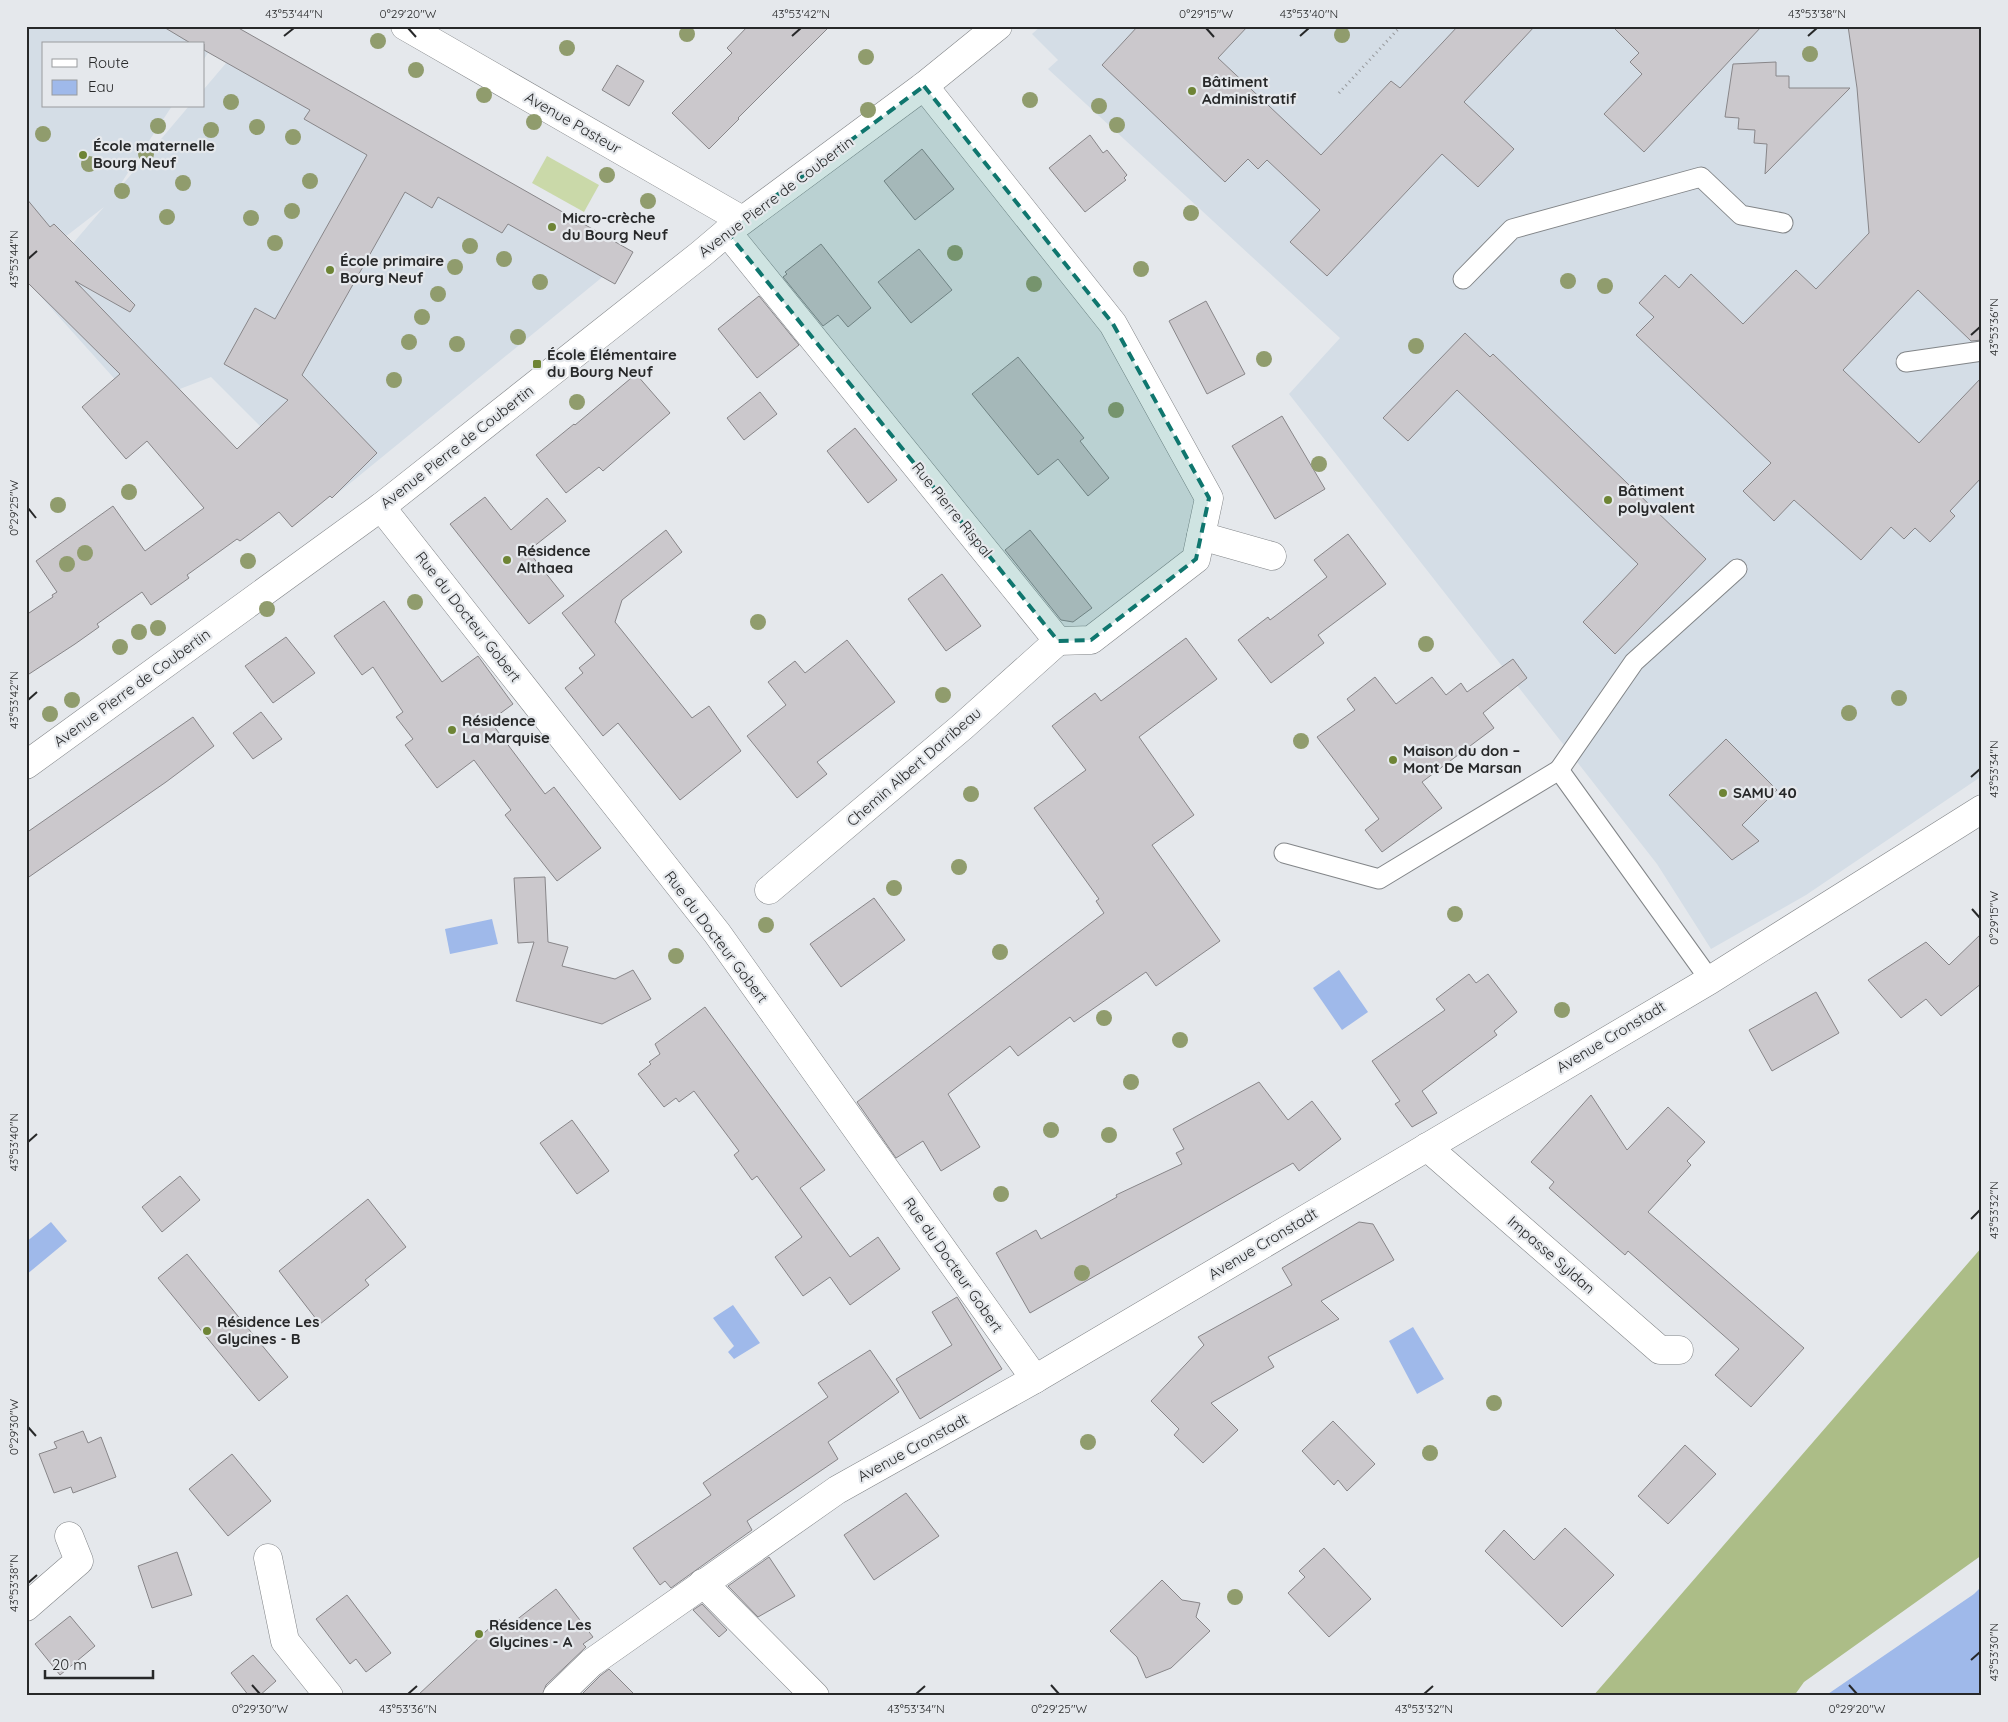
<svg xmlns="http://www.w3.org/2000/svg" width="2008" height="1722" font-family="Quicksand,sans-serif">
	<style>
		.built { fill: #d4dde6 }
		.green { fill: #cad9a9 }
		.forest { fill: #acbd87 }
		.water { fill: #9fb9ea }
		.building { fill: #cbc8cc; stroke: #888689 }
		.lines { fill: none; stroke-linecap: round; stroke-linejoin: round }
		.lane-casing { stroke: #828588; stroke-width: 21 }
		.street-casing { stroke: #828588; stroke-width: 29 }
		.path { stroke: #96989b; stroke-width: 3; stroke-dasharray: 1 4; stroke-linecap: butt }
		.lane { stroke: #fff; stroke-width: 19 }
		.street { stroke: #fff; stroke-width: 28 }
		.tree { fill: #909c6d }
		.marked { fill: #0f766e; fill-opacity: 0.2; stroke: #0f766e; stroke-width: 4; stroke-dasharray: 10 6; stroke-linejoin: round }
		.ticks { fill: none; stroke: #272829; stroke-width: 2 }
		.poi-dot { fill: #6e8435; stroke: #e5e8ec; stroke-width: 2 }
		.labels { text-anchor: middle; stroke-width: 4.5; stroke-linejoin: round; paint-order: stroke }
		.poi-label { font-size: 15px; font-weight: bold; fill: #272829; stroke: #e5e8ec; text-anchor: start }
		.street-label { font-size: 15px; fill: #272829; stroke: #e5e8ec }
		.neatline { fill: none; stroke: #272829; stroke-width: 2 }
		.ticks-label { font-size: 12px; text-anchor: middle; fill: #272829 }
	</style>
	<rect width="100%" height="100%" fill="#e5e8ec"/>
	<g class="built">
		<polygon points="26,26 225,26 204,59 204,44 44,44 44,106 172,106 112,197 189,106 204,106 204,89 250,35 633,252 332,498 211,377 138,405 34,289 104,207 26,267"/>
		<polygon points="1041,26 1982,26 1982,776 1806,895 1711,949 1657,864 1289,394 1340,338 1048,69 1058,60 1032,34"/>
	</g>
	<polygon class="green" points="547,156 599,185 584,212 532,183"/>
	<polygon class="forest" points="1982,1247 1982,1555 1804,1682 1794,1696 1593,1696"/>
	<g class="water">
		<polygon points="492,919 498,944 450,954 445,929"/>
		<polygon points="1339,970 1368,1012 1342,1030 1313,988"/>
		<polygon points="51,1222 67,1241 26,1275 26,1242"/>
		<polygon points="733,1305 760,1343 734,1359 728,1352 734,1346 713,1318"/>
		<polygon points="1413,1327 1444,1379 1417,1394 1389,1341"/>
		<polygon points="1982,1586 1982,1696 1825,1696 1974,1594"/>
	</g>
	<g class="building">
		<polygon points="162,26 235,26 633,252 615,284 508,224 502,233 438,197 432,208 405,192 302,375 377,453 332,498 330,496 292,527 279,512 240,541 237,539 187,575 189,578 151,605 142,592 97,624 99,627 75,644 26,676 26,615 53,597 52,595 57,592 36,561 113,506 145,551 204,508 147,441 126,459 82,407 120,374 26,281 26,198 50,227 54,224 135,305 130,312 75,281 237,449 288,400 224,364 255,308 275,319 367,155 304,119 310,110 204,50 204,44 192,44"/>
		<polygon points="748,26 830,26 738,118 739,119 709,149 672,113 732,53 727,48"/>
		<polygon points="1138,26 1248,26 1218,58 1321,155 1391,81 1400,88 1458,26 1535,26 1464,102 1514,149 1478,187 1442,154 1327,276 1290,242 1320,210 1267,160 1258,169 1248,159 1225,182 1102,65"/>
		<polygon points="1612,26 1762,26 1644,152 1604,114 1642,74 1630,62 1639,53"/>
		<polygon points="1848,26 1982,26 1982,340 1971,341 1918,290 1843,370 1919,443 1982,377 1982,477 1950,511 1955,516 1930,542 1915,528 1904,539 1891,527 1861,560 1794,500 1774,521 1743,491 1771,463 1636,335 1654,317 1639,303 1665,275 1679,288 1691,274 1743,324 1796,270 1816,289 1869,233 1857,88"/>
		<polygon points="1776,62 1776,76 1789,76 1789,88 1850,88 1765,174 1767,144 1754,143 1755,130 1738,129 1739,118 1725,117 1733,64"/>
		<polygon points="617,65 644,81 629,106 602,90"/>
		<polygon points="1090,135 1103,153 1107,150 1127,175 1124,178 1126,180 1085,212 1049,168"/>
		<polygon points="922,149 954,189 915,220 884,181"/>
		<polygon points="821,244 871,308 848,327 838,315 823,326 783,277 787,274 785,272"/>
		<polygon points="919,249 952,290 911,323 878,282"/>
		<polygon points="759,296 799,345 757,378 718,329"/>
		<polygon points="1206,301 1245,374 1207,394 1169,321"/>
		<polygon points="1465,333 1490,357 1493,354 1706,559 1615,654 1583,622 1638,564 1457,390 1408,441 1383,418"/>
		<polygon points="1018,357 1084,438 1080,441 1109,478 1088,496 1058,459 1038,475 972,394"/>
		<polygon points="636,374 670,413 603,471 599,467 566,493 536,455 574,424 575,425"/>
		<polygon points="760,392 777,414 744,440 727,418"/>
		<polygon points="1282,416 1325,489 1275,519 1232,446"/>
		<polygon points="855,428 897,480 868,503 827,451"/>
		<polygon points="485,497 511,530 547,498 566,521 528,551 564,596 529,624 450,524"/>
		<polygon points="666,530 682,552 622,600 615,622 692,718 709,706 741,751 680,800 618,723 603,736 565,688 583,673 579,668 595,655 562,613"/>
		<polygon points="1030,530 1092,608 1073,622 1061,620 1005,550"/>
		<polygon points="1348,534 1386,584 1318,635 1324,643 1271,683 1238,640 1268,617 1270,620 1327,577 1314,560"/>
		<polygon points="942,574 981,626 946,651 908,599"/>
		<polygon points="384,601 442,682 478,656 513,704 490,721 545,794 554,787 601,848 557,881 505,815 511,810 474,760 437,788 405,745 413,739 396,717 403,712 373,667 362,675 334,636"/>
		<polygon points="286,637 315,673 273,703 245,666"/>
		<polygon points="1186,638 1217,679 1139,737 1194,815 1152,845 1220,941 1156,986 1146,972 1074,1022 1070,1017 1018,1056 1010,1046 948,1094 980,1147 941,1171 923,1141 896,1158 857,1102 1104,913 1096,901 1099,899 1034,808 1086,770 1052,726 1095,693 1101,701"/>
		<polygon points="847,640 895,702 817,762 827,774 797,798 747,736 786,705 768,682 795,661 805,673"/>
		<polygon points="1513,659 1527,678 1483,713 1494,728 1422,782 1442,808 1382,852 1365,830 1379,819 1317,737 1355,710 1347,699 1375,677 1396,704 1432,677 1446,695 1461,683 1467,692"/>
		<polygon points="261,712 282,739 253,759 233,733"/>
		<polygon points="193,717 214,746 166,782 26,879 26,833"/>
		<polygon points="1726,739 1777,790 1742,825 1759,841 1732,860 1669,795"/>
		<polygon points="545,877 548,942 568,947 562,966 615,979 633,970 651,999 602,1024 516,1001 534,942 518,943 514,878"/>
		<polygon points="874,898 905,940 841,987 810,944"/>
		<polygon points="1982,933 1982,983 1941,1016 1926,999 1901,1018 1868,980 1926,942 1949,965"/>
		<polygon points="1469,974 1476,983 1488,974 1517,1012 1494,1031 1497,1035 1422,1091 1437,1113 1412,1127 1395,1104 1400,1101 1372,1061 1445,1010 1436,999"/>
		<polygon points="1816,992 1839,1033 1772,1071 1749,1030"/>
		<polygon points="705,1007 825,1170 800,1188 850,1257 878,1237 900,1269 850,1305 830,1277 803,1296 775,1257 802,1237 757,1176 752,1180 734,1155 739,1151 694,1091 679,1102 676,1098 664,1107 638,1074 651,1064 649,1062 660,1054 655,1044"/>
		<polygon points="1259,1082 1288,1120 1312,1101 1341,1139 1299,1171 1293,1163 1030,1313 996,1253 1036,1230 1041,1239 1117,1197 1116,1195 1182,1164 1176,1153 1184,1149 1173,1129"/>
		<polygon points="1591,1095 1627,1150 1668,1107 1705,1142 1687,1161 1691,1165 1648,1212 1804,1348 1751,1407 1715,1375 1739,1349 1628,1251 1625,1255 1549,1188 1554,1182 1531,1162"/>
		<polygon points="572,1120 609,1171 577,1194 540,1143"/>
		<polygon points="180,1176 200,1200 162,1232 142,1207"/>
		<polygon points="368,1199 406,1247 365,1280 369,1285 320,1324 279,1271"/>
		<polygon points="1359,1222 1373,1224 1394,1260 1321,1301 1339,1319 1268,1357 1274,1367 1211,1403 1238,1430 1203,1463 1174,1435 1179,1429 1151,1401 1204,1345 1198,1337 1292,1285 1282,1268"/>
		<polygon points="187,1254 288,1377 259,1401 158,1278"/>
		<polygon points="957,1297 1002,1369 920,1419 896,1379 952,1345 932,1312"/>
		<polygon points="870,1350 899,1392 828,1442 838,1459 747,1521 752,1530 671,1588 665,1581 660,1585 633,1548 711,1495 703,1483 828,1397 818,1383"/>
		<polygon points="1333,1421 1375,1464 1347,1491 1338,1480 1334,1485 1302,1451"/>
		<polygon points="83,1431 88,1443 101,1437 116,1477 73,1493 71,1487 54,1493 39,1454 57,1448 54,1442"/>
		<polygon points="1685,1445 1716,1474 1668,1524 1638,1496"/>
		<polygon points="232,1454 271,1501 228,1536 189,1489"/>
		<polygon points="906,1493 939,1536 874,1580 844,1535"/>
		<polygon points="1565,1528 1614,1575 1562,1627 1485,1551 1504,1530 1534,1560"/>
		<polygon points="1324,1548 1371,1599 1329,1637 1288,1593 1305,1577 1299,1571"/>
		<polygon points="177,1552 192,1595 152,1608 138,1566"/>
		<polygon points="769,1557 795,1596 758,1617 728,1586"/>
		<polygon points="1162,1580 1182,1600 1200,1603 1196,1617 1210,1631 1171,1668 1146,1678 1137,1657 1110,1631"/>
		<polygon points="556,1589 593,1637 583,1644 586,1647 546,1685 542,1696 417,1696 499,1619 506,1628"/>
		<polygon points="347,1595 391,1653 366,1672 356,1659 350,1664 316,1619"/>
		<polygon points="702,1604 727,1630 719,1637 693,1610"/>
		<polygon points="70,1616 95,1646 60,1675 35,1644"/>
		<polygon points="253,1655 276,1681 259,1696 249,1696 231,1673"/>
		<polygon points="609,1669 636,1696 580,1696 601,1675"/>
	</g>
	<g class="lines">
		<defs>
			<g id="lane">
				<polyline points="1463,279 1512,229 1701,177 1741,215 1783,223"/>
				<polyline points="1906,362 1982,351"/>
				<polyline points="1559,770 1634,662 1737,569"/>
				<polyline points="1284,853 1379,879 1559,770 1710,980"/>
			</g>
			<g id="street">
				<polyline points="405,26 742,220"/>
				<polyline points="727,232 1058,641 1091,640 1196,559 1209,498 1113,324 924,86"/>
				<polyline points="381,507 717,933 1035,1379"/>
				<polyline points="1201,536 1272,556"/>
				<polyline points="26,765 381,507 701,254 727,232 924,86 998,26"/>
				<polyline points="769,890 962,727 1058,641"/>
				<polyline points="1427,1147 1660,1350 1679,1350"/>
				<polyline points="268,1558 285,1641 329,1696"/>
				<polyline points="703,1583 815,1696"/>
				<polyline points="26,1607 79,1561 69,1536"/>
				<polyline points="557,1696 591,1663 837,1490 1035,1379 1710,980 1982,809"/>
			</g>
		</defs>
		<use href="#lane" class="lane-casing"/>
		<use href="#street" class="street-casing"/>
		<polyline class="path" points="1339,93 1401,26"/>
		<use href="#lane" class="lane"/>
		<use href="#street" class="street"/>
	</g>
	<g class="tree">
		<circle cx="687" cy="34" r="8"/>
		<circle cx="1342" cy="35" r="8"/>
		<circle cx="378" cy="41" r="8"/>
		<circle cx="567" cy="48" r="8"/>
		<circle cx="1810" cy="54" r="8"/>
		<circle cx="866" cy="57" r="8"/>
		<circle cx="416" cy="70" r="8"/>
		<circle cx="484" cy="95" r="8"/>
		<circle cx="1030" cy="100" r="8"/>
		<circle cx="231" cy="102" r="8"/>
		<circle cx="1099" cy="106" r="8"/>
		<circle cx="868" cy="110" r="8"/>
		<circle cx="534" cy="122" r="8"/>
		<circle cx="1117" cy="125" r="8"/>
		<circle cx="158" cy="126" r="8"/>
		<circle cx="257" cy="127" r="8"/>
		<circle cx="211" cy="130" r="8"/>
		<circle cx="43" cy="134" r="8"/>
		<circle cx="293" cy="137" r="8"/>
		<circle cx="146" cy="154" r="8"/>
		<circle cx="89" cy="164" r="8"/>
		<circle cx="607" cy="175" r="8"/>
		<circle cx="310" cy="181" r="8"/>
		<circle cx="183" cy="183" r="8"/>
		<circle cx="122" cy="191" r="8"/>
		<circle cx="648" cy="201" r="8"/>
		<circle cx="292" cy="211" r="8"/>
		<circle cx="1191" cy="213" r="8"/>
		<circle cx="167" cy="217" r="8"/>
		<circle cx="251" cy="218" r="8"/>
		<circle cx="275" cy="243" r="8"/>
		<circle cx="470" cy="246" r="8"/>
		<circle cx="955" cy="253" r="8"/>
		<circle cx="504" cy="259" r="8"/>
		<circle cx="455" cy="267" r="8"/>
		<circle cx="1141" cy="269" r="8"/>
		<circle cx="1568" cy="281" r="8"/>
		<circle cx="540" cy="282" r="8"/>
		<circle cx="1034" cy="284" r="8"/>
		<circle cx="1605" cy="286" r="8"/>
		<circle cx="438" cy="294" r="8"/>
		<circle cx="422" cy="317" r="8"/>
		<circle cx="518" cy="337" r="8"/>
		<circle cx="409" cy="342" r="8"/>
		<circle cx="457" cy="344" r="8"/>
		<circle cx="1416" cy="346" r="8"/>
		<circle cx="1264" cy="359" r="8"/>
		<circle cx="394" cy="380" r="8"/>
		<circle cx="577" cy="402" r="8"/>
		<circle cx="1116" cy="410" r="8"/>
		<circle cx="1319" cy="464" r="8"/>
		<circle cx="129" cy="492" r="8"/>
		<circle cx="58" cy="505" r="8"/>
		<circle cx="85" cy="553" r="8"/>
		<circle cx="248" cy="561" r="8"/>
		<circle cx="67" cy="564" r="8"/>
		<circle cx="415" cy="602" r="8"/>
		<circle cx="267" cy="609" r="8"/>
		<circle cx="758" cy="622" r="8"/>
		<circle cx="158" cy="628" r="8"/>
		<circle cx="139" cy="632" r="8"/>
		<circle cx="1426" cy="644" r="8"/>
		<circle cx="120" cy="647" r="8"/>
		<circle cx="943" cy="695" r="8"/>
		<circle cx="1899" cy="698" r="8"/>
		<circle cx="72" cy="700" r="8"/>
		<circle cx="1849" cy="713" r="8"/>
		<circle cx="50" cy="714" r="8"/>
		<circle cx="1301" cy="741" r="8"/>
		<circle cx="971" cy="794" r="8"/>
		<circle cx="959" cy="867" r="8"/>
		<circle cx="894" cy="888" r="8"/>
		<circle cx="1455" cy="914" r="8"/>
		<circle cx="766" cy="925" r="8"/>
		<circle cx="1000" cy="952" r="8"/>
		<circle cx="676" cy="956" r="8"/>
		<circle cx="1562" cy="1010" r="8"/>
		<circle cx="1104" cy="1018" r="8"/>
		<circle cx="1180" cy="1040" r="8"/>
		<circle cx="1131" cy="1082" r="8"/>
		<circle cx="1051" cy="1130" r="8"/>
		<circle cx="1109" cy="1135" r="8"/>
		<circle cx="1001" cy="1194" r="8"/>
		<circle cx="1082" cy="1273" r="8"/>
		<circle cx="1494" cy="1403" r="8"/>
		<circle cx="1088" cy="1442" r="8"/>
		<circle cx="1430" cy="1453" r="8"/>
		<circle cx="1235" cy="1597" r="8"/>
	</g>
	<path class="marked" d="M924 86 1113 324 1209 498 1196 559 1091 640 1058 641 727 232Z"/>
	<path class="ticks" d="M408 28 416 37M1206 28 1214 37M284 36 294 28M792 36 801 28M1300 36 1309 28M1808 36 1817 28M28 259 37 251M1971 335 1980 327M28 508 36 518M28 700 37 692M1971 777 1980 769M1972 909 1980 918M28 1142 37 1134M1971 1219 1980 1210M28 1427 36 1436M28 1583 37 1575M1971 1660 1980 1652M252 1685 260 1694M1051 1685 1059 1694M1849 1685 1857 1694M408 1694 417 1686M916 1694 925 1686M1424 1694 1433 1686"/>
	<g class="poi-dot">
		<circle cx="1192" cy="91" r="5"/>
		<circle cx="83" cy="155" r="5"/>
		<circle cx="552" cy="227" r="5"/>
		<circle cx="330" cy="270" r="5"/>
		<rect x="532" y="359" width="10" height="10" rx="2.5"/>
		<circle cx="1608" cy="500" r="5"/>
		<circle cx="507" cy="560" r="5"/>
		<circle cx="452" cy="730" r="5"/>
		<circle cx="1393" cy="760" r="5"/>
		<circle cx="1723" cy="793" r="5"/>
		<circle cx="207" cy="1331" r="5"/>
		<circle cx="479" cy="1634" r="5"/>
	</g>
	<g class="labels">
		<g class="poi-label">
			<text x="1202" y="87">Bâtiment<tspan x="1202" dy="17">Administratif</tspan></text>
			<text x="93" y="151">École maternelle<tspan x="93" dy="17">Bourg Neuf</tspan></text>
			<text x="562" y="223">Micro-crèche<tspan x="562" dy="17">du Bourg Neuf</tspan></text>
			<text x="340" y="266">École primaire<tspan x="340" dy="17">Bourg Neuf</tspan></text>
			<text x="547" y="360">École Élémentaire<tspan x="547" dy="17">du Bourg Neuf</tspan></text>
			<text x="1618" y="496">Bâtiment<tspan x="1618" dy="17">polyvalent</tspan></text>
			<text x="517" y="556">Résidence<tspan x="517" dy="17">Althaea</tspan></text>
			<text x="462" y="726">Résidence<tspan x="462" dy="17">La Marquise</tspan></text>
			<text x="1403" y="756">Maison du don –<tspan x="1403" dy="17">Mont De Marsan</tspan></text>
			<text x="1733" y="798">SAMU 40</text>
			<text x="217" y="1327">Résidence Les<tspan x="217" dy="17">Glycines - B</tspan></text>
			<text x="489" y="1630">Résidence Les<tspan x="489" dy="17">Glycines - A</tspan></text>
		</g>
		<g class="street-label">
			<text transform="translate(573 123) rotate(30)" y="5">Avenue Pasteur</text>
			<text transform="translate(776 197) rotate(-37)" y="5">Avenue Pierre de Coubertin</text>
			<text transform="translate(457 447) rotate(-38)" y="5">Avenue Pierre de Coubertin</text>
			<text transform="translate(952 510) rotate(51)" y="5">Rue Pierre Rispal</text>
			<text transform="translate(468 617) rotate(52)" y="5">Rue du Docteur Gobert</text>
			<text transform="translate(132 688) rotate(-36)" y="5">Avenue Pierre de Coubertin</text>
			<text transform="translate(914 767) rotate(-41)" y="5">Chemin Albert Darribeau</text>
			<text transform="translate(716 937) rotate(53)" y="5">Rue du Docteur Gobert</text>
			<text transform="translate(1611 1037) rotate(-31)" y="5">Avenue Cronstadt</text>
			<text transform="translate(1263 1244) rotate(-31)" y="5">Avenue Cronstadt</text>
			<text transform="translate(1551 1255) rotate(41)" y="5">Impasse Syldan</text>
			<text transform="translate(953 1265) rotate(55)" y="5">Rue du Docteur Gobert</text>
			<text transform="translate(913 1448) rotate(-29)" y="5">Avenue Cronstadt</text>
		</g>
	</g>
	<rect width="2008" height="1722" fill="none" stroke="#e5e8ec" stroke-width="55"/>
	<rect x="42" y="42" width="162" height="65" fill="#e5e8ec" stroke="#999b9e"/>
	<rect x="52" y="59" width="25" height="8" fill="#ffffff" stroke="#999b9e"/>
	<text x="88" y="68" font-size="15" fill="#272829">Route</text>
	<rect x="52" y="80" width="25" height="15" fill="#9fb9ea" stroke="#999b9e"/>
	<text x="88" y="92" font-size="15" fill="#272829">Eau</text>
	<path d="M45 1670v8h108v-8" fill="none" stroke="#272829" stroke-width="2.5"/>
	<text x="52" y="1670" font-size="15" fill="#272829" stroke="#e5e8ec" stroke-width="4" paint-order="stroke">20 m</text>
	<rect x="28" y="28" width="1952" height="1666" class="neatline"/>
	<g class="ticks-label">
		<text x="294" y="18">43°53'44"N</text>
		<text x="408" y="18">0°29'20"W</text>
		<text x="801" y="18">43°53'42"N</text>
		<text x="1206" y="18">0°29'15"W</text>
		<text x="1309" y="18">43°53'40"N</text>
		<text x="1817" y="18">43°53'38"N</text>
		<text transform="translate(14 259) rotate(-90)" y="4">43°53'44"N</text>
		<text transform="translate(1994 327) rotate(-90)" y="4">43°53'36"N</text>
		<text transform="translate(14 508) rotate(-90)" y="4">0°29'25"W</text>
		<text transform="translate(14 700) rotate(-90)" y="4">43°53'42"N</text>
		<text transform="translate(1994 769) rotate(-90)" y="4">43°53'34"N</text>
		<text transform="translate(1994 918) rotate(-90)" y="4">0°29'15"W</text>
		<text transform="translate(14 1142) rotate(-90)" y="4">43°53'40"N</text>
		<text transform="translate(1994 1210) rotate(-90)" y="4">43°53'32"N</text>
		<text transform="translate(14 1427) rotate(-90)" y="4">0°29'30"W</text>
		<text transform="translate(14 1583) rotate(-90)" y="4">43°53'38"N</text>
		<text transform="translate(1994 1652) rotate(-90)" y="4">43°53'30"N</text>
		<text x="260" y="1713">0°29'30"W</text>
		<text x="408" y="1713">43°53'36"N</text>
		<text x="916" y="1713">43°53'34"N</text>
		<text x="1059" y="1713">0°29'25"W</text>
		<text x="1424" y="1713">43°53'32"N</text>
		<text x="1857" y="1713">0°29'20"W</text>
	</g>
</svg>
